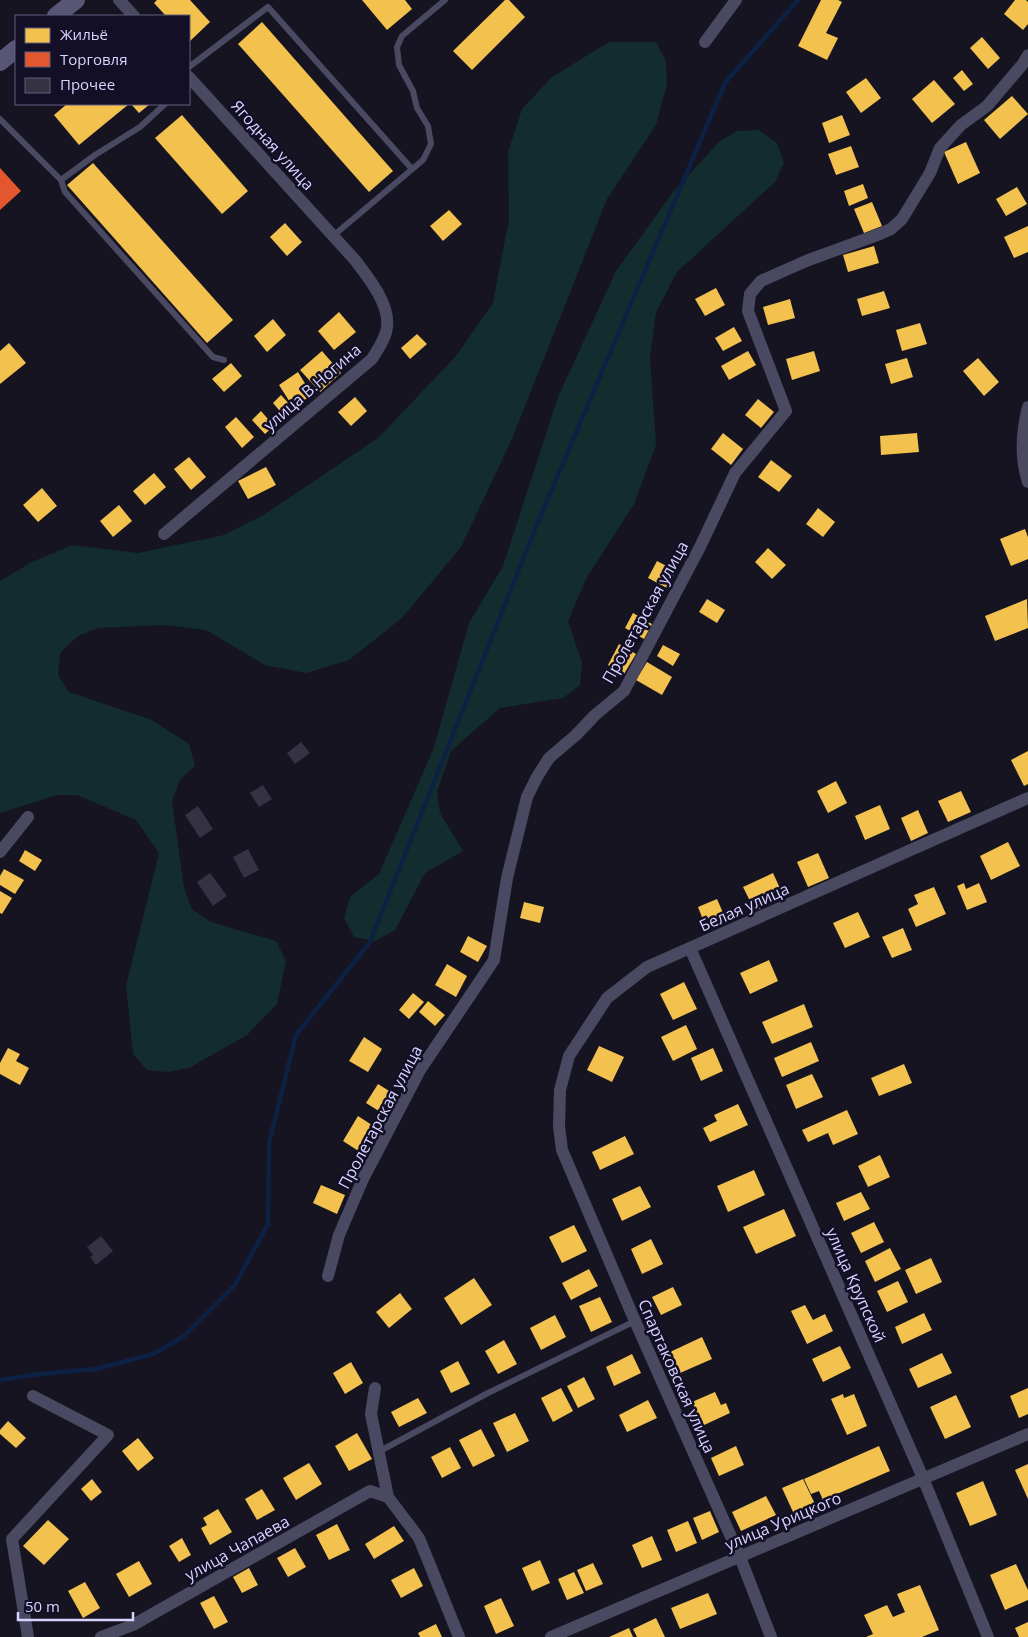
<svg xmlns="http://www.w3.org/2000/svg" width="1028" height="1637" font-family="'Open Sans',sans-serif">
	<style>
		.green { fill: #132c2d }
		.homes { fill: #f2c14e }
		.shops { fill: #e4572e }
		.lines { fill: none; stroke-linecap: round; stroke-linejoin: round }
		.stream { stroke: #0d2144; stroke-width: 4.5 }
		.building { fill: #343243 }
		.service { stroke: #4a4962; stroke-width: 6 }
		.minor { stroke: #4a4962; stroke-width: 12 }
		.secondary { stroke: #575674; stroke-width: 18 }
		.labels { text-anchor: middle; stroke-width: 5; stroke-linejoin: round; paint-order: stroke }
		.street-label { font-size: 16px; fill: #d9d4ff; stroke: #130f26 }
	</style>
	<rect width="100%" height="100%" fill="#161421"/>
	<g class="green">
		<polygon points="609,42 656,42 666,61 667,84 656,125 607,199 512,439 461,547 402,618 349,660 306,673 265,665 206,630 163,625 98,628 78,636 60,653 58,675 69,692 152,720 189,744 195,766 180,780 172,801 184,888 192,909 211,922 276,941 286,961 277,1004 247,1035 189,1068 168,1072 147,1070 133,1054 126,985 159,853 136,820 77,795 57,795 0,813 0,581 32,562 72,545 138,553 224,535 265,514 378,438 456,356 493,303 509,219 508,152 522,109 552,77"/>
		<polygon points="759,130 777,143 784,163 775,182 677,272 656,312 650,358 656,445 634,504 586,579 568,621 582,663 580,685 563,698 500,708 451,751 437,792 440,813 463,851 425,873 395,930 375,941 354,937 344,918 350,897 379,874 433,750 469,623 503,566 558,397 616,271 673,192 719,142 737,131"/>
	</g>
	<g class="homes">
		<polygon points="157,0 190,0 210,22 189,42 189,16 166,16 154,3"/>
		<polygon points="362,0 405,0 412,9 387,30"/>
		<polygon points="505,0 509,0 525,17 472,70 453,51"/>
		<polygon points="821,0 838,0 842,2 826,33 838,38 827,60 798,46"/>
		<polygon points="1015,0 1026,0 1028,2 1028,24 1023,30 1004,14"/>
		<polygon points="262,22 393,171 369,192 238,44"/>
		<polygon points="982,37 1000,58 988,69 970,48"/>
		<polygon points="962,70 973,84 964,91 953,78"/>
		<polygon points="866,78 881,98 861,113 846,92"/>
		<polygon points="934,80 955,104 932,123 912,99"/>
		<polygon points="1012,96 1028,114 1000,139 984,120"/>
		<polygon points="67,104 129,104 79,145 54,115"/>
		<polygon points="131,104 150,104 139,113"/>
		<polygon points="182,115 248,191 222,214 155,138"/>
		<polygon points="842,115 850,135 829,143 822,123"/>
		<polygon points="966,142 980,173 958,184 944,152"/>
		<polygon points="851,146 859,167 836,175 828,154"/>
		<polygon points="93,163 233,320 207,343 67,185"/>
		<polygon points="863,184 868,198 849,206 844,191"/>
		<polygon points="1017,187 1027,204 1006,216 996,199"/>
		<polygon points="872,202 882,226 864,233 854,209"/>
		<polygon points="449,210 462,224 443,241 430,226"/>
		<polygon points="285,223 302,242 287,256 270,237"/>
		<polygon points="1028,226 1028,252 1014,258 1004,237"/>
		<polygon points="874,246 879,263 848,272 843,255"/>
		<polygon points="716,288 725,305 705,316 695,299"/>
		<polygon points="884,291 890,308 862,316 857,299"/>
		<polygon points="790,299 795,318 768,325 763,307"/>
		<polygon points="339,312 356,332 334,350 318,331"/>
		<polygon points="273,319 286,335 267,352 254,336"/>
		<polygon points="920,323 927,344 902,351 896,330"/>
		<polygon points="734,327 742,341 723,351 715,338"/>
		<polygon points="417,334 427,344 410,359 401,348"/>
		<polygon points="9,343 26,363 0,384 0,351"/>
		<polygon points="322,351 341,373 320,392 300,370"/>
		<polygon points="748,351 756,365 729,380 721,366"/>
		<polygon points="814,351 820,371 792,380 786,359"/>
		<polygon points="907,358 913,377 891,384 885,364"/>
		<polygon points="978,358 999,382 984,396 963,371"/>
		<polygon points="231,363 242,376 224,392 212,379"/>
		<polygon points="298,372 306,385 303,387 309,397 293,407 279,385"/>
		<polygon points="281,395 293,408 284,416 273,403"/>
		<polygon points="355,397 367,411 351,426 338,412"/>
		<polygon points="758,399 774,412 761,428 745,415"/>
		<polygon points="261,411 274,426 265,434 252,420"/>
		<polygon points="236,417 254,437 242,448 225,427"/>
		<polygon points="723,433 743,449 731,465 711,449"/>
		<polygon points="917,433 919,452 881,455 880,436"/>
		<polygon points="189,457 206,477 191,490 174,469"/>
		<polygon points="771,460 792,476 779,492 758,477"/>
		<polygon points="266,467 276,485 248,499 238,481"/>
		<polygon points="154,473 166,487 145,505 133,491"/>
		<polygon points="42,488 57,506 38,522 23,505"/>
		<polygon points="119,505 132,521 113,537 100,521"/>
		<polygon points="818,508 835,522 823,537 806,524"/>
		<polygon points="1025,529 1028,537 1028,559 1011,566 1000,539"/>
		<polygon points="768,548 786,565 772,579 755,562"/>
		<polygon points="657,561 676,571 667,588 648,578"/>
		<polygon points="707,599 725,610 717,623 699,612"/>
		<polygon points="1027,599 1028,628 995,641 985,616"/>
		<polygon points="633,613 652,624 644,639 625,628"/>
		<polygon points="619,644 636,654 624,674 608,665"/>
		<polygon points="663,645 680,654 673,666 657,656"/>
		<polygon points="647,662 672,677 662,695 636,680"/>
		<polygon points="1028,751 1028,784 1024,786 1011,760"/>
		<polygon points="836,781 847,803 828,813 817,791"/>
		<polygon points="961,791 971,812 948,822 938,801"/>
		<polygon points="880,805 890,829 865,840 855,816"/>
		<polygon points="918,810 928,833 911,841 901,818"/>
		<polygon points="1008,842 1020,866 991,880 980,856"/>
		<polygon points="25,850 42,860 35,871 19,861"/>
		<polygon points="818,853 829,878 808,887 797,862"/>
		<polygon points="4,869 24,880 15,894 0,885 0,876"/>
		<polygon points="773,873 784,897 755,911 743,887"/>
		<polygon points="964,883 966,889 979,883 987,902 967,910 957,886"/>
		<polygon points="934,887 946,914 916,927 908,909 918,904 914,895"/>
		<polygon points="0,891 12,898 2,914 0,913"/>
		<polygon points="717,899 727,922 707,930 698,907"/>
		<polygon points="524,902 544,907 540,923 520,918"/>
		<polygon points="858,912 870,937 845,948 833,923"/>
		<polygon points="903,928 912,950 892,958 882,937"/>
		<polygon points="468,936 487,946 478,962 460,952"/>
		<polygon points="769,960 778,981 750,994 740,973"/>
		<polygon points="447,964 467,976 456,997 435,985"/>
		<polygon points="684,982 697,1009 673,1020 660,994"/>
		<polygon points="413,993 424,1002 409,1019 399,1010"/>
		<polygon points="428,1001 445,1015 435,1026 419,1012"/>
		<polygon points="804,1004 813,1027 772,1044 762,1022"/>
		<polygon points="686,1025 697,1049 673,1061 661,1037"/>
		<polygon points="364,1037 382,1049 368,1072 349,1061"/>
		<polygon points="811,1042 819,1061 782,1077 774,1058"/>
		<polygon points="599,1046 624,1057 612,1082 587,1070"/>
		<polygon points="8,1048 20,1054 16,1061 29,1068 20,1085 0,1074 0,1063"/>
		<polygon points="713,1048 723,1071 701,1081 691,1058"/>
		<polygon points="904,1064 912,1083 879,1096 871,1078"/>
		<polygon points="812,1074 823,1097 796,1109 786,1085"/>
		<polygon points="378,1084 394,1094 382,1113 366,1103"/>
		<polygon points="738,1104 748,1125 710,1142 703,1128 717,1121 714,1115"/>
		<polygon points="847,1110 858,1134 833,1145 828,1133 808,1142 802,1130"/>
		<polygon points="358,1116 375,1127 360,1152 343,1141"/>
		<polygon points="625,1136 634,1154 600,1170 592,1152"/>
		<polygon points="880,1155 890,1177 868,1187 858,1166"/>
		<polygon points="754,1170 765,1195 728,1212 717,1186"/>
		<polygon points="321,1185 345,1195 337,1214 313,1203"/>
		<polygon points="640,1186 651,1207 622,1221 612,1199"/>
		<polygon points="861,1192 870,1209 844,1221 836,1203"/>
		<polygon points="784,1209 796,1236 756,1254 743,1227"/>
		<polygon points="874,1222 884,1242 861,1253 851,1233"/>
		<polygon points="574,1225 587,1251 562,1263 549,1237"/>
		<polygon points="651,1239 663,1264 642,1274 631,1249"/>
		<polygon points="890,1248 901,1269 875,1282 865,1261"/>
		<polygon points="931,1258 942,1282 916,1294 905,1270"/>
		<polygon points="589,1269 598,1286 571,1300 562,1283"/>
		<polygon points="474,1278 492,1305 461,1325 444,1298"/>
		<polygon points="898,1281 908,1302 887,1312 877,1291"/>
		<polygon points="673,1287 682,1305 661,1315 652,1297"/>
		<polygon points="400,1293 412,1309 389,1328 376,1312"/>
		<polygon points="600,1297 612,1322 591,1332 579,1306"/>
		<polygon points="805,1305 813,1320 825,1314 833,1331 807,1344 791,1311"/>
		<polygon points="924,1313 932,1330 902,1344 895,1327"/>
		<polygon points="555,1315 566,1337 541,1350 530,1328"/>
		<polygon points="702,1337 712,1359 680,1373 670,1352"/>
		<polygon points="504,1340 517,1364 498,1374 485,1351"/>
		<polygon points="840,1346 851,1368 823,1382 812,1359"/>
		<polygon points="942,1353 952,1373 918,1388 909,1369"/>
		<polygon points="632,1354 641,1373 614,1386 606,1367"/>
		<polygon points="458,1361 470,1384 451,1393 440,1371"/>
		<polygon points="351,1362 363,1383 345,1394 333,1373"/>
		<polygon points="584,1377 595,1399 578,1408 567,1386"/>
		<polygon points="561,1388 573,1411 553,1422 541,1398"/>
		<polygon points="1028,1388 1028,1414 1019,1418 1010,1396"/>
		<polygon points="715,1392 721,1405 726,1403 730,1413 702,1426 692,1402"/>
		<polygon points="843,1394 844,1398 854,1394 867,1426 847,1435 831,1399"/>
		<polygon points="956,1395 971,1427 945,1439 930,1407"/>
		<polygon points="418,1398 427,1413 399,1427 391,1412"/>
		<polygon points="648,1400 657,1418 627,1432 619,1415"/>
		<polygon points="515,1413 529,1441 507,1452 493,1423"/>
		<polygon points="8,1421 26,1438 16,1448 0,1434 0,1430"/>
		<polygon points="481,1429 495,1456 473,1467 459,1440"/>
		<polygon points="357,1433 372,1459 349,1471 335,1446"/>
		<polygon points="138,1438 154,1458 138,1471 122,1451"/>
		<polygon points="736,1446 744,1465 719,1476 711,1458"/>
		<polygon points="879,1446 890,1471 823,1500 819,1491 811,1494 804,1479"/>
		<polygon points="450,1447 461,1468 442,1478 431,1457"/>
		<polygon points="309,1463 322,1484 296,1500 283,1478"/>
		<polygon points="1028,1464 1028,1499 1015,1470"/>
		<polygon points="92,1479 102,1492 91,1501 81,1489"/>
		<polygon points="803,1479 815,1504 794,1514 782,1488"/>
		<polygon points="983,1481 997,1515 970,1526 956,1493"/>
		<polygon points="262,1489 275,1510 257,1520 245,1499"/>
		<polygon points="766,1496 776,1515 741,1531 732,1512"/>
		<polygon points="218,1509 232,1532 210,1545 201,1528 207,1525 203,1518"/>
		<polygon points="710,1511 719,1532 702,1540 693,1518"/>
		<polygon points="48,1520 69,1539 44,1565 23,1546"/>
		<polygon points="688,1521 697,1543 676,1552 667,1530"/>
		<polygon points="337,1524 350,1550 329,1560 316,1535"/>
		<polygon points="394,1526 404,1541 374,1559 365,1544"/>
		<polygon points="652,1536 662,1560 642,1568 632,1545"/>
		<polygon points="182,1538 191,1555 179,1562 169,1546"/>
		<polygon points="295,1548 306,1567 288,1577 277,1558"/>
		<polygon points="540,1560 550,1583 532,1591 522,1568"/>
		<polygon points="139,1561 152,1584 129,1597 116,1574"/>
		<polygon points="593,1563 603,1584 586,1591 577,1570"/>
		<polygon points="1016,1564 1028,1590 1028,1600 1005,1610 990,1575"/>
		<polygon points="249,1568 258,1585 242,1593 233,1577"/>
		<polygon points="414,1568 423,1586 401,1598 391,1580"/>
		<polygon points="574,1572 584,1593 567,1600 558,1579"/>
		<polygon points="85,1582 100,1608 83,1618 68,1591"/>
		<polygon points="920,1585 939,1630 922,1637 866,1637 873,1634 864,1615 887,1605 893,1617 905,1612 897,1594"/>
		<polygon points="708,1593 717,1614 680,1629 671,1608"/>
		<polygon points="214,1596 228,1622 214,1629 200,1603"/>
		<polygon points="501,1598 514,1626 496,1634 484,1606"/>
		<polygon points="656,1618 665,1637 637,1637 633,1629"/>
		<polygon points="1028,1622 1028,1637 1019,1637 1015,1628"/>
		<polygon points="436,1624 442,1637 420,1637 418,1633"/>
		<polygon points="629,1628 633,1637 609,1637"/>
	</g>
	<polygon class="shops" points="0,168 21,191 0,210"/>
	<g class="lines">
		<polyline class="stream" points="0,1380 40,1374 96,1369 153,1354 183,1337 235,1285 268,1224 269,1143 296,1035 370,942 538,522 725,83 798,0"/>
	</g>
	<g class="building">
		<polygon points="301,742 310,753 295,764 287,753"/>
		<polygon points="263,785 272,799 259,807 250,793"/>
		<polygon points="198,806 213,829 200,838 185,815"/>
		<polygon points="248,849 259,870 244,878 233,857"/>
		<polygon points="210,873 227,896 213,906 197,882"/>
		<polygon points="101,1236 113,1251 96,1265 90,1257 93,1255 87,1247"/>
	</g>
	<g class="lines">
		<g class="service">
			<polyline points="189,67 268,7 412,169"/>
			<polyline points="0,119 61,180 95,155 140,127 165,104"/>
			<polyline points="61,180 65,192 213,357 224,360"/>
			<polyline points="333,236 423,160 431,144 428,126 417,108 413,91 399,65 397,47 402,36 445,0"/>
			<polyline points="380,1451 486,1394 635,1321"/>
		</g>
		<g class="minor">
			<polyline points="119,0 134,16"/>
			<polyline points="705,42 736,0"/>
			<path d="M1028 407C1022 431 1020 458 1028 482"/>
			<path d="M164 534 372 359C378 349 386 338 387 327 390 304 368 277 355 260L189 77"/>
			<polyline points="0,852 28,817"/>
			<polyline points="690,948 923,1478 988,1637"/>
			<polyline points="328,1276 339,1235 363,1179 420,1070 494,960 507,878 527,797 537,777 549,758 576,735 595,715 624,691 700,547 735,473 786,411 748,311 750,294 761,281 806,261 880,234 891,229 902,219 930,173 940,148 961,125 987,106 1022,65 1028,55"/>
			<polyline points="375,1388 371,1414 388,1497 419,1538 459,1637"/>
			<polyline points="28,1637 12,1539 108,1435 33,1396"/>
			<polyline points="101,1637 133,1625 370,1491 388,1497"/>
			<polyline points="551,1637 1028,1434"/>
			<polyline points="771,1637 740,1557 635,1321 562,1150 559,1126 560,1090 569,1056 607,998 647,967 1028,798"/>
		</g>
		<g class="secondary">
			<polyline points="56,16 76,0"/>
			<polyline points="0,62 16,49"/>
		</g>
	</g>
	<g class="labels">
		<g class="street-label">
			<text transform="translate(273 145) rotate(48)" y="6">Ягодная улица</text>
			<text transform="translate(312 387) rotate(-41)" y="6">улица В.Ногина</text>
			<text transform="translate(645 612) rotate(-61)" y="6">Пролетарская улица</text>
			<text transform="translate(744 907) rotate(-24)" y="6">Белая улица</text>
			<text transform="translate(380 1117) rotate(-62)" y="6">Пролетарская улица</text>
			<text transform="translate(856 1285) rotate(66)" y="6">улица Крупской</text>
			<text transform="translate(677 1376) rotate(66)" y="6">Спартаковская улица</text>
			<text transform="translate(783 1521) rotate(-23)" y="6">улица Урицкого</text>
			<text transform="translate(237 1548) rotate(-29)" y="6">улица Чапаева</text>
		</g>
	</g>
	<rect x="15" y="15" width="175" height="90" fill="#130f26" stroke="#625e7d"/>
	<rect x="25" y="28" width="25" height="15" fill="#f2c14e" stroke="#625e7d"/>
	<text x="60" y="40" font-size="15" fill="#d9d4ff">Жильё</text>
	<rect x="25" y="52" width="25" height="15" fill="#e4572e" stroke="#625e7d"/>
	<text x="60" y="65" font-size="15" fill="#d9d4ff">Торговля</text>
	<rect x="25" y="78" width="25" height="15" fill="#343243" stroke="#625e7d"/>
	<text x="60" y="90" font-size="15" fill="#d9d4ff">Прочее</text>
	<path d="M18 1612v8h115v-8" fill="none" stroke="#d9d4ff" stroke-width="2.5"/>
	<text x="25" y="1612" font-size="15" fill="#d9d4ff" stroke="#130f26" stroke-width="4" paint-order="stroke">50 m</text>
</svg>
